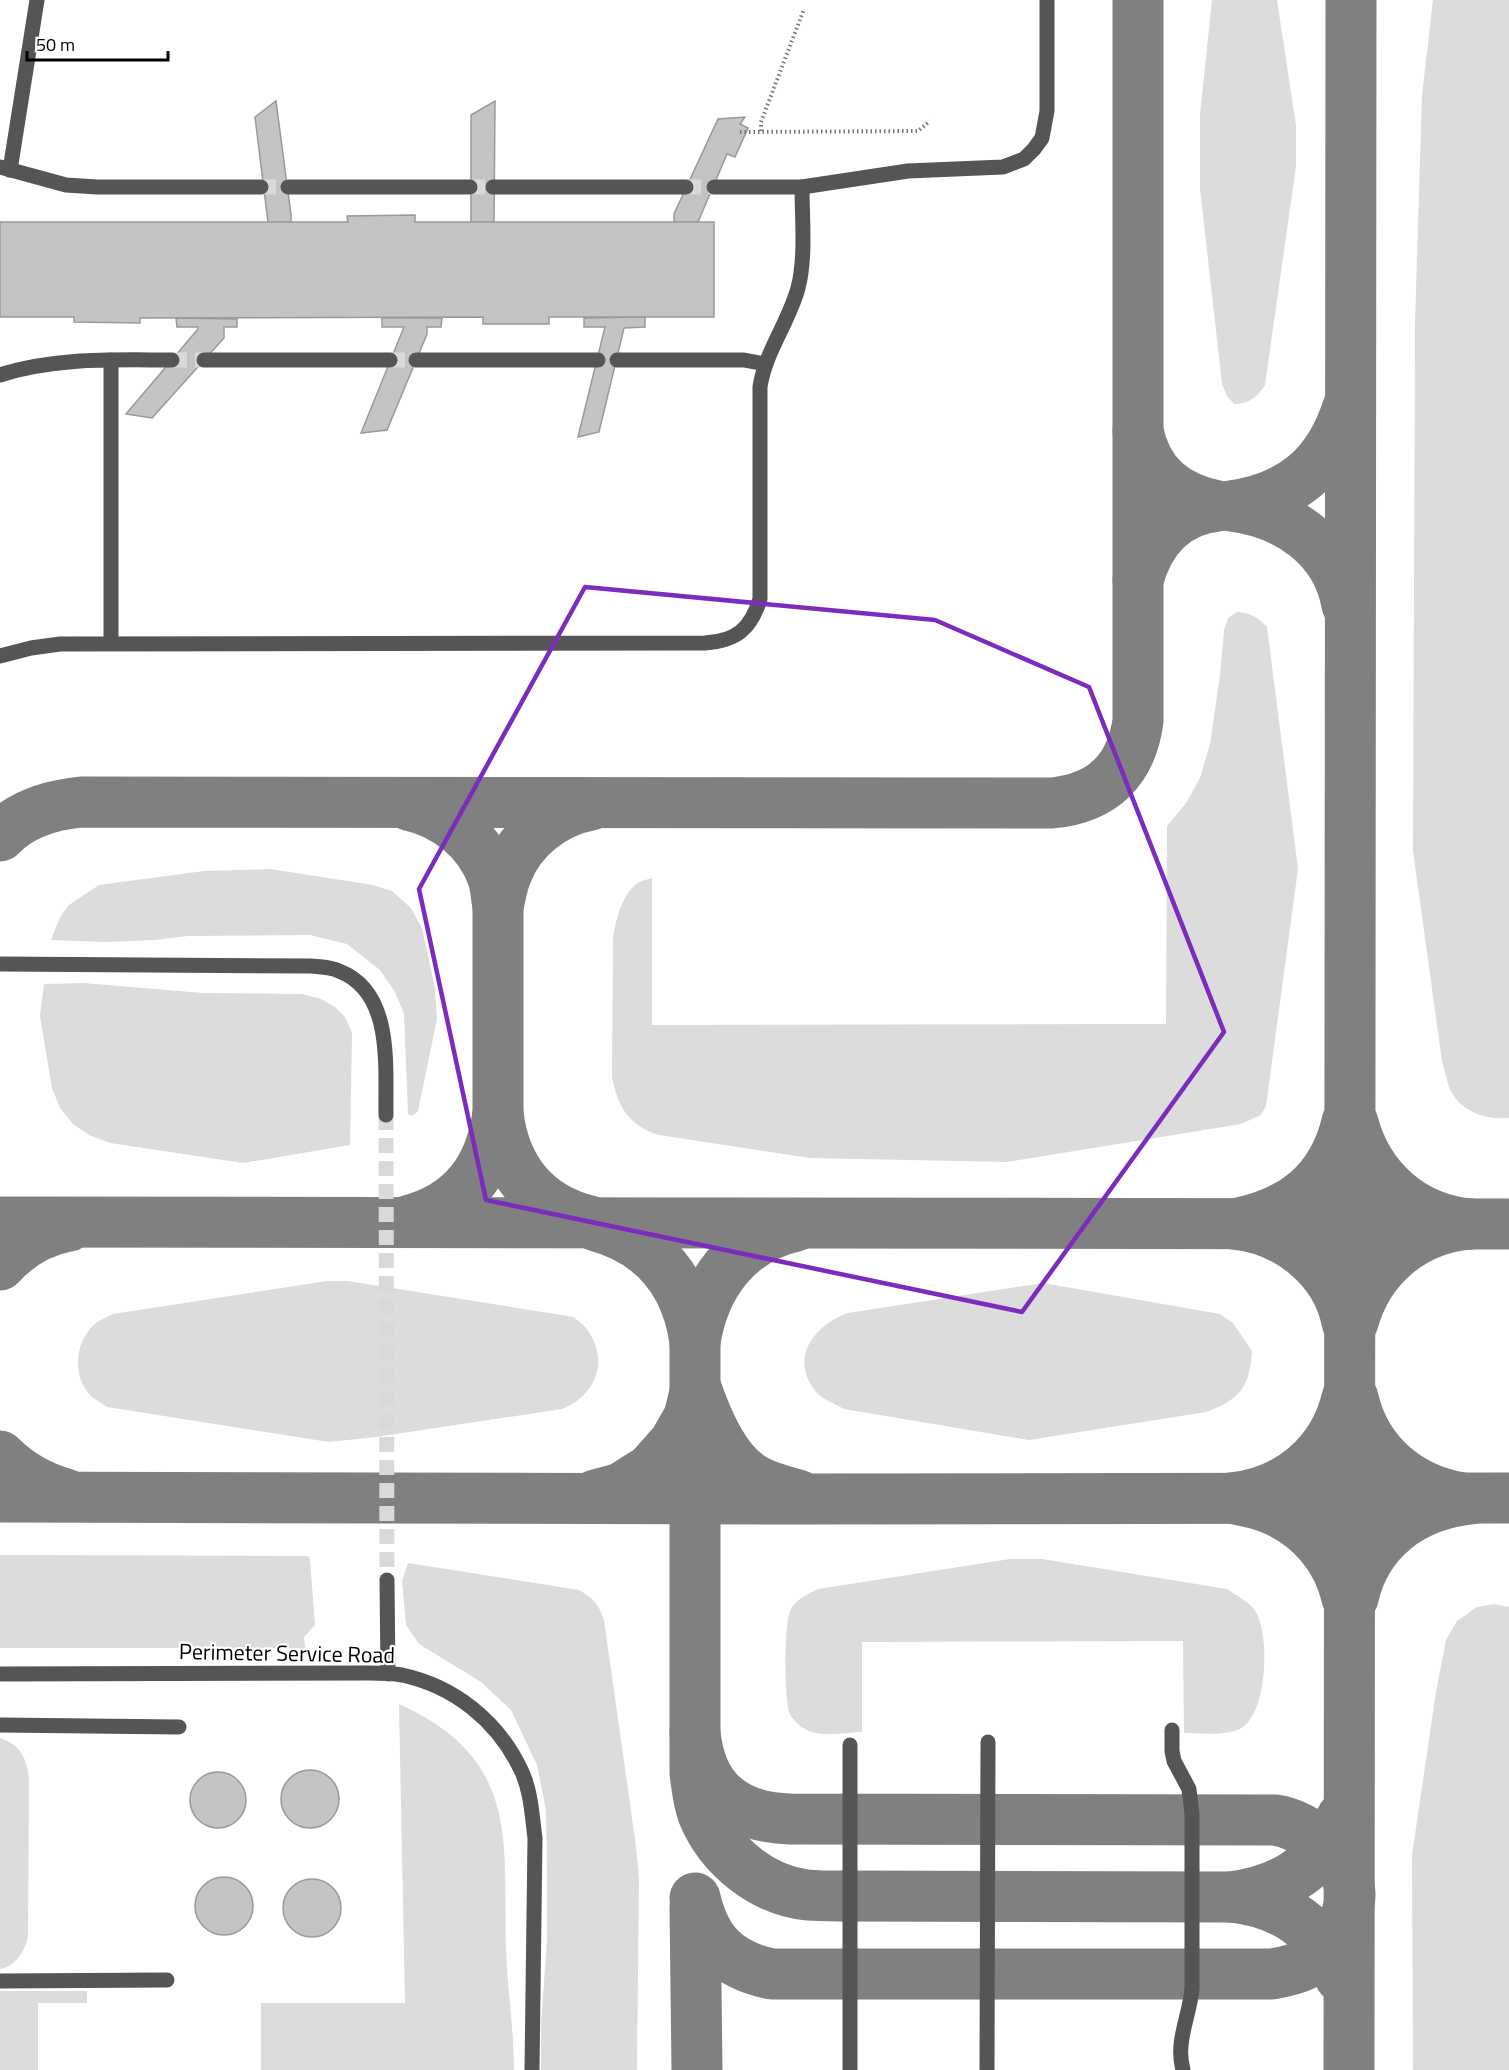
<svg xmlns="http://www.w3.org/2000/svg" width="1509" height="2070" font-family="'Titillium Web',sans-serif">
	<style>
		.green { fill: #dcdcdc }
		.lines { fill: none; stroke-linecap: round; stroke-linejoin: round }
		.taxiway { stroke: #808080; stroke-width: 51 }
		.building { fill: #c4c4c4; stroke: #999; stroke-width: 1.5 }
		.minor-tunnel { stroke: #d9d9d9; stroke-width: 15; stroke-dasharray: 15 8; stroke-linecap: butt }
		.path { stroke: #777; stroke-width: 4; stroke-dasharray: 1.5 3; stroke-linecap: butt }
		.minor { stroke: #555; stroke-width: 15 }
		.marked { fill: none; stroke: #7b2cbf; stroke-width: 4.5; stroke-linejoin: round }
		.labels { text-anchor: middle; stroke-width: 4.5; stroke-linejoin: round; paint-order: stroke }
		.street-label { font-size: 22px; fill: #000; stroke: #fff }
	</style>
	<rect width="100%" height="100%" fill="#fff"/>
	<g class="green">
		<path d="M1212 0H1277L1296 125V166L1265 385C1258 397 1248 404 1234 404L1227 396 1222 384 1200 188V115Z"/>
		<path d="M1433 0H1509V1118C1487 1120 1464 1113 1452 1093 1447 1084 1445 1071 1442 1061L1413 851 1415 323 1422 95Z"/>
		<path d="M1237 612C1251 613 1257 617 1267 627L1298 869 1266 1106 1261 1115 1241 1124 1007 1162 810 1158 659 1135C629 1126 618 1107 612 1077L613 940C615 922 621 898 634 886 638 881 646 880 652 878V1025L1166 1024 1167 826 1186 803 1200 778 1210 744 1220 675 1224 630 1228 618Z"/>
		<polygon points="270,869 373,885 392,891 411,908 422,928 435,988 437,1019 418,1111 412,1116 408,1114 404,1014 395,992 380,970 347,944 310,935 188,936 154,940 106,942 51,940 60,917 69,905 99,885 204,871"/>
		<polygon points="83,983 203,993 302,994 321,999 335,1007 345,1017 352,1033 350,1145 243,1163 110,1143 89,1135 73,1124 60,1108 52,1088 40,1016 44,984"/>
		<path d="M327 1281H348L574 1317C579 1322 587 1327 590 1334 609 1365 593 1397 562 1409L376 1437 329 1442 107 1407C102 1403 95 1400 91 1396 71 1376 75 1340 96 1323 101 1319 108 1317 113 1314Z"/>
		<path d="M1043 1283 1220 1314 1233 1323 1252 1351C1250 1386 1240 1400 1206 1412L1029 1440 844 1409C836 1404 823 1400 816 1392 789 1358 813 1326 848 1313Z"/>
		<polygon points="0,1555 308,1556 310,1560 315,1625 304,1637 305,1648 0,1648"/>
		<path d="M1010 1559H1042L1227 1589C1237 1596 1250 1602 1256 1612 1270 1637 1267 1710 1243 1727 1228 1737 1201 1733 1184 1733L1183 1641 862 1642V1732C842 1733 814 1739 799 1725 796 1722 791 1717 790 1714 784 1702 784 1624 790 1611 794 1600 808 1594 818 1589Z"/>
		<path d="M408 1563 579 1590C595 1599 598 1604 604 1620L635 1839 639 1877 637 2070H541V2024L547 1940V1873L546 1810 537 1765 511 1710 481 1682 419 1644 406 1625 402 1581Z"/>
		<polygon points="1494,1604 1509,1607 1509,2070 1413,2070 1412,1855 1436,1692 1446,1640 1457,1621 1477,1607"/>
		<path d="M399 1704C518 1758 504 1835 506 1947 507 1988 514 2029 514 2070H261V2003H405Z"/>
		<path d="M0 1738C21 1744 28 1761 29 1781L28 1937C24 1952 16 1966 0 1969Z"/>
		<polygon points="0,1991 87,1991 87,2003 38,2003 38,2070 0,2070"/>
	</g>
	<g class="lines">
		<g class="taxiway">
			<path d="M1138 580C1149 539 1174 510 1218 506 1175 498 1147 475 1138 431"/>
			<path d="M1347 605C1337 546 1287 513 1231 506 1293 497 1329 466 1348 407"/>
			<path d="M408 805C446 813 480 840 493 878 496 887 496 897 498 906 501 895 502 884 507 873 521 837 554 812 591 805"/>
			<path d="M0 836C22 813 51 805 81 802L1052 803C1102 798 1131 771 1138 721V0"/>
			<polyline points="498,906 498,1113"/>
			<path d="M1353 1123C1368 1180 1413 1219 1471 1224 1413 1228 1368 1267 1353 1322"/>
			<path d="M407 1221C463 1207 491 1168 498 1113 504 1168 535 1208 590 1221"/>
			<polyline points="0,1222 1509,1224"/>
			<path d="M596 1226C655 1242 687 1283 695 1342 704 1285 737 1239 796 1226"/>
			<path d="M0 1265C18 1245 42 1231 69 1226"/>
			<path d="M1347 1322C1337 1268 1287 1229 1234 1224 1293 1213 1333 1182 1347 1122"/>
			<path d="M1353 1398C1366 1456 1413 1493 1471 1499 1413 1505 1366 1539 1353 1598"/>
			<path d="M0 1456C19 1475 40 1487 66 1494"/>
			<path d="M595 1495 621 1488 651 1469 674 1443 689 1417 696 1388C707 1420 725 1465 757 1481 770 1488 784 1491 798 1495"/>
			<polyline points="0,1497 811,1499 1509,1498"/>
			<path d="M1347 1598C1338 1557 1310 1525 1272 1509 1259 1503 1245 1501 1231 1498 1288 1493 1334 1454 1347 1398"/>
			<path d="M695 1733C701 1791 734 1817 790 1819L1275 1820C1308 1825 1349 1857 1350 1894 1350 1922 1328 1953 1304 1965 1294 1970 1283 1972 1272 1974H772C727 1965 705 1942 695 1898"/>
			<polyline points="695,1767 695,1342"/>
			<path d="M695 1773C697 1787 698 1801 703 1814 720 1856 762 1890 807 1895 818 1896 829 1896 839 1896L1230 1897C1285 1903 1318 1926 1340 1977"/>
			<path d="M1230 1897C1282 1891 1321 1867 1342 1817"/>
			<polyline points="695,1907 697,2070"/>
			<polyline points="1349,2070 1351,0"/>
		</g>
	</g>
	<g class="building">
		<polygon points="276,101 291,215 291,222 268,222 255,117"/>
		<polygon points="495,101 494,222 471,222 471,115"/>
		<polygon points="745,117 740,124 748,128 735,157 727,154 698,222 674,222 674,214 718,119"/>
		<polygon points="415,215 415,222 714,222 714,317 549,317 549,324 483,324 483,317 140,318 140,323 74,322 74,317 0,317 0,222 348,222 347,216"/>
		<polygon points="645,317 645,327 624,328 599,432 578,437 605,327 584,327 584,318"/>
		<polygon points="176,318 237,319 237,327 224,327 224,338 152,418 126,414 198,329 198,327 177,327"/>
		<polygon points="382,318 442,318 441,327 427,327 427,334 387,430 361,433 404,327 382,327"/>
		<circle cx="310" cy="1799" r="29"/>
		<circle cx="218" cy="1800" r="28"/>
		<circle cx="224" cy="1906" r="29"/>
		<circle cx="312" cy="1908" r="29"/>
	</g>
	<g class="lines">
		<g class="minor-tunnel">
			<polyline points="261,187 288,187"/>
			<polyline points="470,187 493,187"/>
			<polyline points="686,187 714,187"/>
			<polyline points="172,360 204,360"/>
			<polyline points="390,360 416,360"/>
			<polyline points="386,1115 387,1580"/>
		</g>
		<g class="path">
			<polyline points="761,131 761,122 804,9"/>
			<polyline points="740,132 918,131 930,121"/>
		</g>
		<g class="minor">
			<polyline points="0,167 66,185 97,187 261,187"/>
			<polyline points="10,170 37,0"/>
			<polyline points="288,187 470,187"/>
			<polyline points="493,187 686,187"/>
			<polyline points="714,187 802,187 908,171 1003,167 1024,159 1034,149 1042,138 1047,111 1047,0"/>
			<polyline points="111,360 111,643"/>
			<polyline points="204,360 390,360"/>
			<polyline points="416,360 598,360"/>
			<polyline points="617,360 744,360 765,364"/>
			<path d="M0 375C55 357 115 360 172 360"/>
			<path d="M0 656 31 648 60 644 705 643C736 641 751 629 760 599V387C765 352 789 322 798 288 806 258 802 218 802 187"/>
			<path d="M0 964 311 966C320 967 331 967 339 971 394 992 385 1067 386 1115"/>
			<polyline points="387,1580 388,1674"/>
			<path d="M0 1674 369 1673C380 1673 391 1673 402 1675 454 1686 498 1721 521 1770 531 1790 532 1816 535 1838L532 2070"/>
			<polyline points="0,1725 179,1727"/>
			<path d="M1172 1730V1751L1174 1761 1189 1789 1192 1815V1988C1190 2016 1175 2041 1183 2070"/>
			<polyline points="0,1981 167,1980"/>
			<polyline points="850,2070 850,1745"/>
			<polyline points="987,2070 988,1742"/>
		</g>
	</g>
	<path class="marked" d="M585 587 935 620 1089 687 1224 1032 1022 1312 486 1200 419 889Z"/>
	<g class="labels">
		<g class="street-label">
			<text transform="translate(287 1653) rotate(1)" y="8">Perimeter Service Road</text>
		</g>
	</g>
	<path d="M27 51v9h141v-9" fill="none" stroke="#000000" stroke-width="3"/>
	<text x="36" y="51" font-size="18" fill="#000000" stroke="#ffffff" stroke-width="4.5" paint-order="stroke">50 m</text>
</svg>
